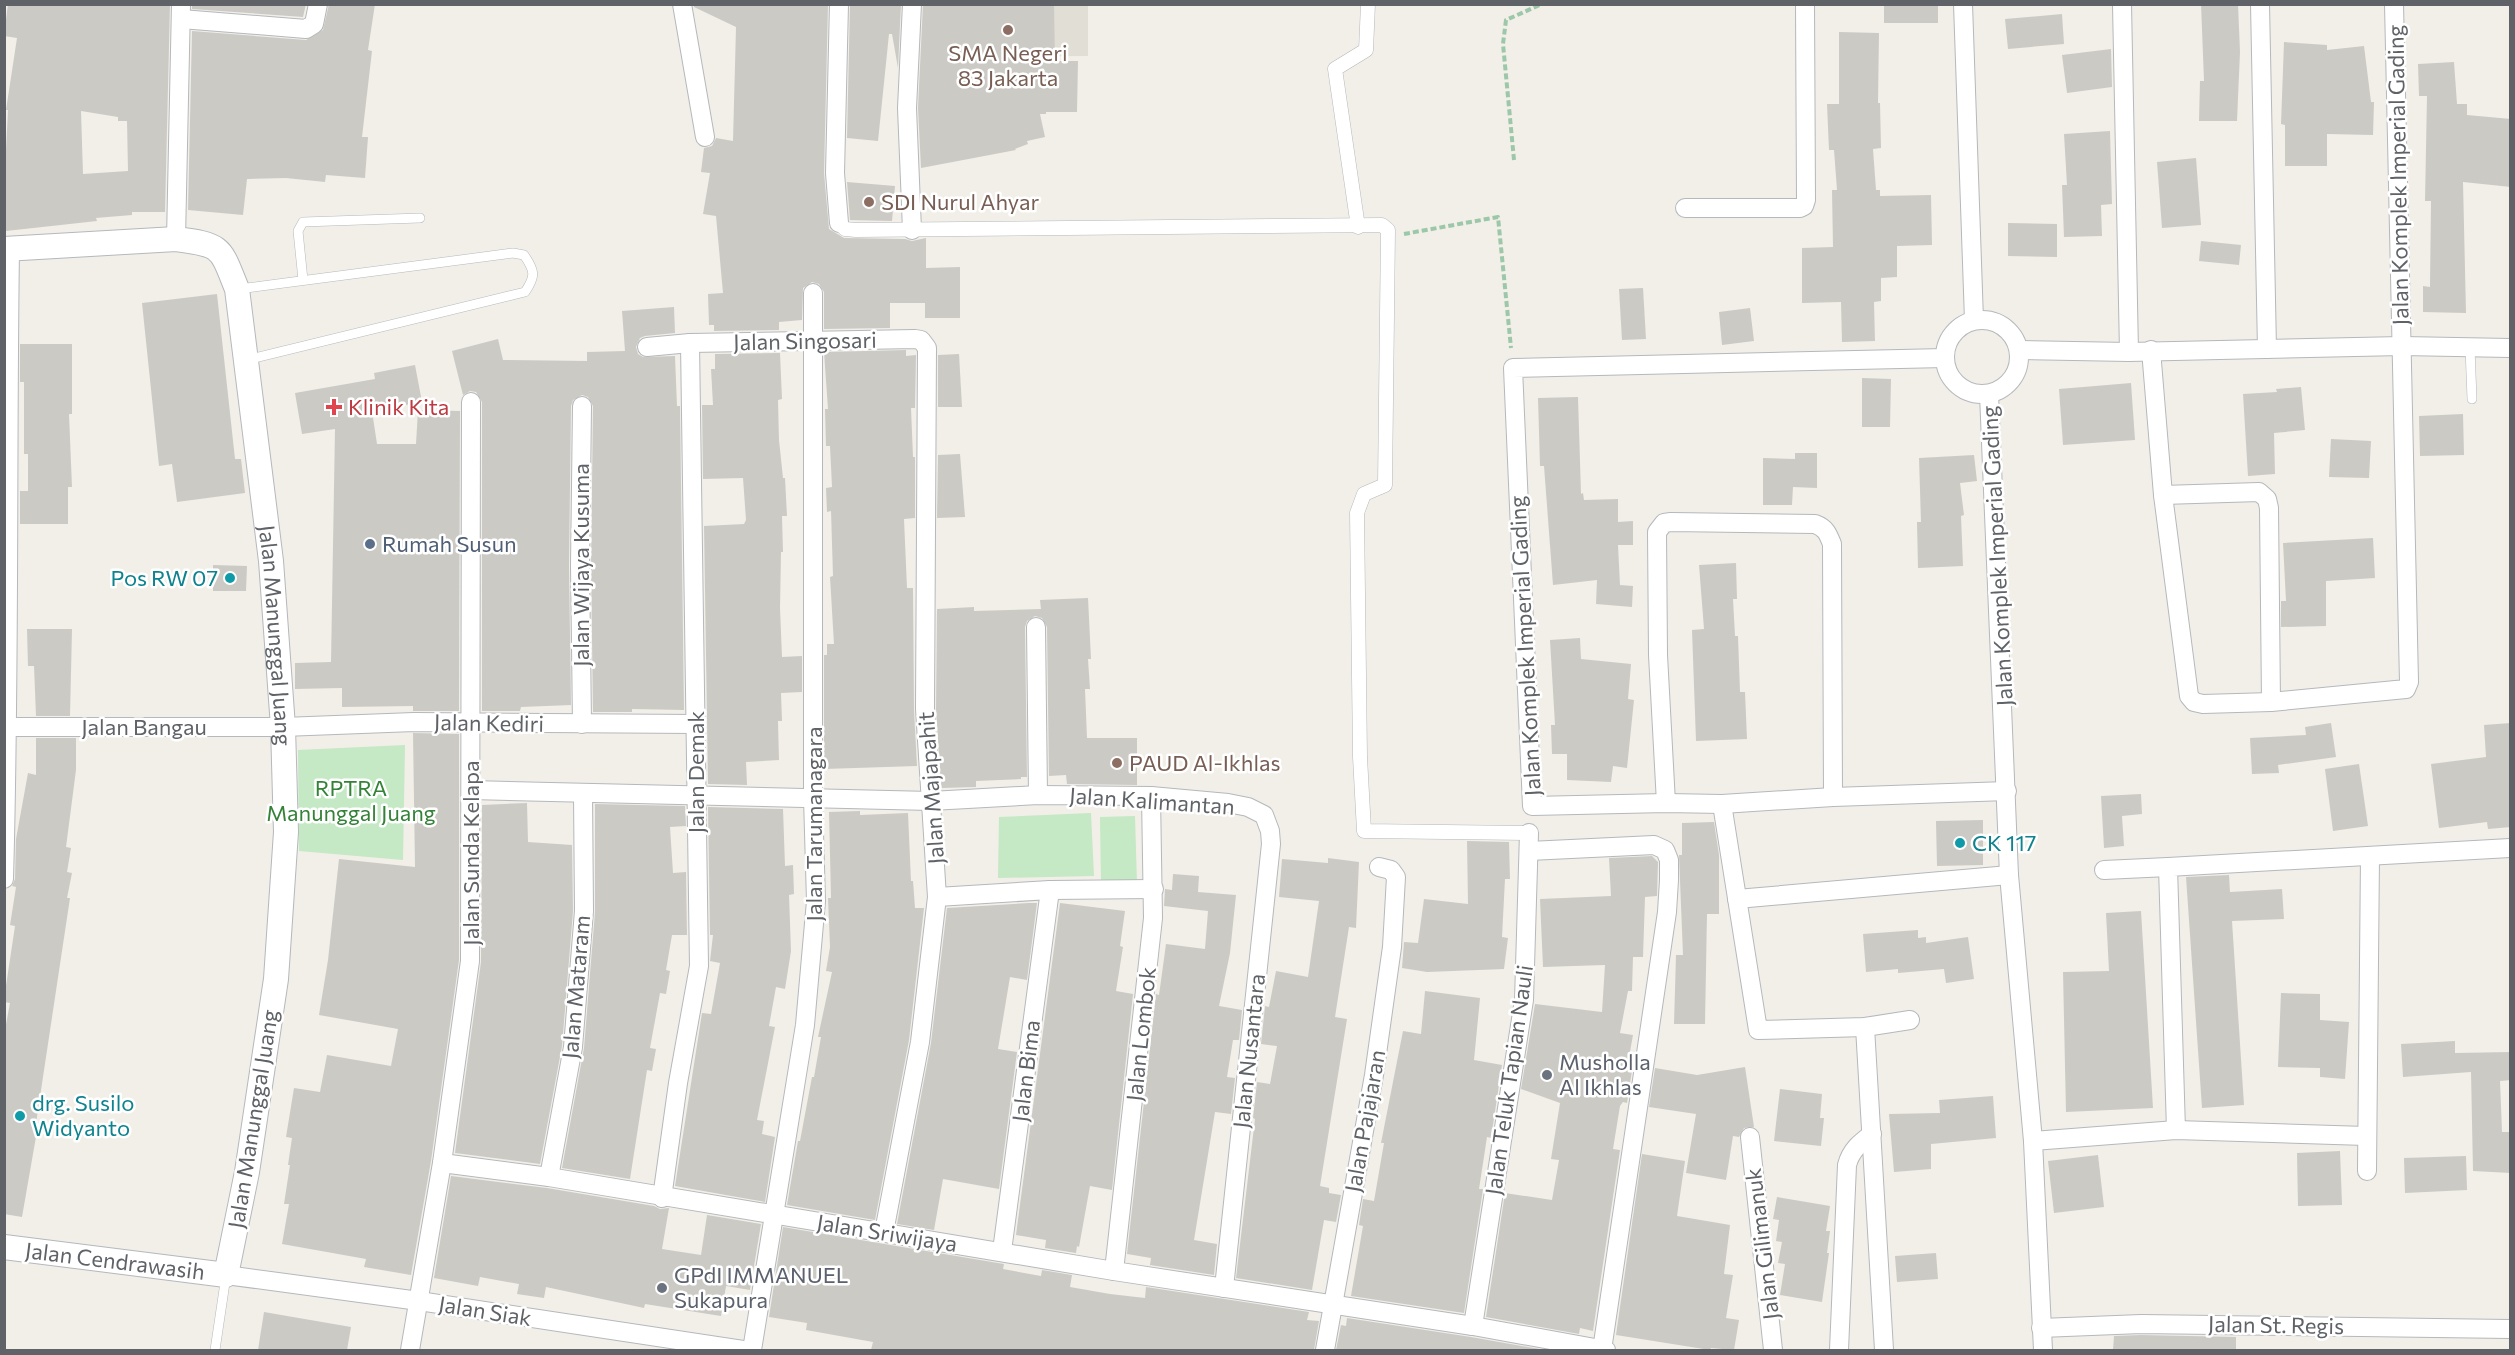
<svg xmlns="http://www.w3.org/2000/svg" width="2515" height="1355" font-family="Commissioner,sans-serif">
	<style>
		.education { fill: #e1ded6 }
		.green { fill: #c5e8c5 }
		.building { fill: #cccac5; fill-rule: evenodd }
		.lines { fill: none; stroke-linecap: round; stroke-linejoin: round }
		.service-casing { stroke: #b5b8bc; stroke-width: 10 }
		.pedestrian-casing { stroke: #b5b8bc; stroke-width: 15 }
		.minor-casing { stroke: #b5b8bc; stroke-width: 20 }
		.tertiary-casing { stroke: #b5b8bc; stroke-width: 26 }
		.path { stroke: #9cc7a9; stroke-width: 4; stroke-dasharray: 6 3; stroke-linecap: butt }
		.service { stroke: #fff; stroke-width: 9 }
		.pedestrian { stroke: #fff; stroke-width: 14 }
		.minor { stroke: #fff; stroke-width: 18 }
		.tertiary { stroke: #fff; stroke-width: 24 }
		.education-dot { fill: #8d6e63; stroke: #fff; stroke-width: 2 }
		.health-dot { fill: #e0444e; stroke: #fff; stroke-width: 2 }
		.service-dot { fill: #5c6f8a; stroke: #fff; stroke-width: 2 }
		.culture-dot { fill: #0f9aa8; stroke: #fff; stroke-width: 2 }
		.worship-dot { fill: #6b7280; stroke: #fff; stroke-width: 2 }
		.labels { text-anchor: middle; stroke-width: 5; stroke-linejoin: round; paint-order: stroke }
		.education-label { font-size: 22px; fill: #785e54; stroke: #fff; text-anchor: start }
		.street-label { font-size: 22px; fill: #5f6368; stroke: #fff }
		.health-label { font-size: 22px; fill: #be3a42; stroke: #fff; text-anchor: start }
		.service-label { font-size: 22px; fill: #4e5e75; stroke: #fff; text-anchor: start }
		.culture-label { font-size: 22px; fill: #0d838f; stroke: #fff; text-anchor: start }
		.park-label { font-size: 22px; fill: #348238; stroke: #fff }
		.worship-label { font-size: 22px; fill: #5b616d; stroke: #fff; text-anchor: start }
	</style>
	<rect width="100%" height="100%" fill="#f1efe8"/>
	<polygon class="education" points="928,5 1088,5 1088,56 929,57"/>
	<g class="green">
		<polygon points="405,745 403,860 299,851 298,750"/>
		<polygon points="1091,813 1094,876 998,878 999,817"/>
		<polygon points="1135,816 1137,884 1101,883 1100,817"/>
	</g>
	<g class="building">
		<path d="M8 4H170L165 212H132V215L96 218 97 221 6 231 4 189 8 110H6L17 38 4 36ZM81 111 118 117V121H127L128 171 83 174Z"/>
		<polygon points="192,4 306,4 303,17 192,9"/>
		<polygon points="329,4 375,4 368,50 372,51 362,137 368,137 365,178 326,175 325,182 286,178 247,179 243,215 188,210 192,31 306,40 323,30"/>
		<polygon points="694,4 828,4 824,173 829,229 844,238 905,239 912,241 926,238 926,268 960,267 960,318 925,318 925,303 890,303 890,328 824,329 824,292 819,284 812,282 803,288 802,320 779,322 779,330 714,331 714,325 709,325 708,294 723,293 716,216 703,214 710,173 701,172 704,148 712,146 716,138 733,141 736,27 694,7"/>
		<polygon points="850,4 901,4 898,68 892,34 889,34 878,141 847,138"/>
		<polygon points="923,4 1054,4 1055,61 1078,61 1077,112 1046,112 1046,114 1040,114 1045,137 1027,141 1028,144 1015,149 1016,150 921,168 918,108"/>
		<rect x="1884" y="4" width="54" height="19"/>
		<polygon points="2201,4 2238,4 2240,52 2237,121 2199,121 2200,81 2204,81"/>
		<polygon points="2062,14 2064,44 2008,49 2005,19"/>
		<polygon points="1839,32 1879,33 1878,103 1880,103 1881,148 1873,149 1876,190 1880,190 1880,196 1931,195 1932,245 1897,246 1897,277 1881,278 1881,301 1874,302 1875,341 1842,342 1841,302 1802,303 1802,248 1833,247 1832,190 1837,190 1834,150 1829,150 1827,104 1839,104"/>
		<polygon points="2284,42 2327,45 2327,50 2364,46 2371,102 2374,102 2373,135 2327,134 2327,166 2285,166 2285,125 2281,124"/>
		<polygon points="2111,49 2112,87 2067,93 2062,55"/>
		<polygon points="2454,62 2457,104 2467,104 2467,115 2511,119 2511,187 2463,182 2466,313 2423,312 2423,286 2430,287 2431,201 2425,201 2427,96 2419,96 2418,64"/>
		<polygon points="2110,131 2112,204 2101,205 2102,236 2064,237 2062,185 2067,185 2064,134"/>
		<polygon points="2196,158 2201,225 2162,228 2157,162"/>
		<polygon points="847,182 895,186 892,221 850,220"/>
		<polygon points="2008,223 2057,224 2057,257 2008,256"/>
		<polygon points="2201,241 2241,245 2239,265 2199,261"/>
		<polygon points="1643,288 1646,339 1622,340 1619,289"/>
		<polygon points="217,294 235,459 241,459 245,493 177,502 172,464 159,466 142,303"/>
		<polygon points="674,307 675,333 645,336 640,338 636,347 638,354 643,357 675,356 677,406 680,406 684,710 632,709 632,712 593,712 591,566 593,406 588,397 582,395 573,400 571,406 569,566 571,705 521,707 520,711 482,711 482,402 476,392 470,391 463,395 452,351 498,339 503,360 587,361 587,352 625,351 622,311"/>
		<polygon points="1750,308 1754,341 1722,345 1719,312"/>
		<polygon points="20,344 72,344 72,414 69,414 72,487 68,487 68,524 20,524 20,491 28,491 28,454 24,454 24,382 20,382"/>
		<polygon points="906,350 906,356 916,355 915,408 911,408 913,457 915,457 915,518 904,519 907,588 913,588 914,710 917,766 824,769 824,655 827,655 827,644 834,644 830,577 833,576 831,511 827,512 826,488 832,487 830,446 826,446 825,409 828,409 824,352"/>
		<polygon points="780,353 782,399 778,400 779,440 783,478 785,478 787,516 782,516 783,552 781,552 780,608 782,657 802,656 802,692 781,693 782,721 778,721 779,760 746,762 747,785 708,784 704,526 744,524 746,520 743,478 703,479 702,405 713,405 711,369 715,369 715,354"/>
		<polygon points="959,354 962,407 938,407 938,355"/>
		<polygon points="415,365 422,402 372,411 377,444 416,444 418,410 460,411 459,711 413,711 413,706 342,707 342,688 295,689 295,663 331,662 335,429 302,434 295,393 375,379 374,373"/>
		<polygon points="1862,378 1891,379 1890,427 1862,427"/>
		<polygon points="2131,383 2135,440 2063,445 2059,389"/>
		<polygon points="2301,387 2305,430 2274,433 2275,474 2248,476 2243,394 2277,392 2276,389"/>
		<polygon points="1578,397 1581,494 1583,493 1584,500 1618,499 1618,522 1633,521 1633,545 1618,545 1620,585 1633,586 1632,607 1596,604 1597,580 1553,585 1544,466 1540,466 1538,398"/>
		<polygon points="2463,414 2464,455 2420,456 2419,416"/>
		<polygon points="2331,439 2371,441 2369,478 2329,477"/>
		<polygon points="1795,453 1817,453 1817,488 1793,487 1792,505 1763,505 1763,458 1795,459"/>
		<polygon points="960,454 965,517 937,518 938,455"/>
		<polygon points="1974,455 1977,481 1960,483 1964,515 1961,516 1963,566 1918,568 1917,522 1921,522 1919,458"/>
		<polygon points="2373,538 2375,578 2326,581 2326,626 2281,627 2281,601 2286,601 2283,543"/>
		<polygon points="1736,563 1737,599 1733,599 1735,636 1738,636 1740,692 1745,692 1747,739 1696,741 1692,630 1704,629 1699,565"/>
		<polygon points="213,565 247,566 246,591 213,591"/>
		<polygon points="1088,598 1091,659 1088,659 1090,689 1085,689 1087,738 1137,738 1137,785 1067,784 1066,775 1049,776 1047,627 1042,618 1035,616 1027,621 1025,627 1027,777 1021,777 1021,779 976,781 976,787 941,788 936,709 937,609 974,607 974,611 1041,609 1040,600"/>
		<polygon points="27,629 72,629 70,716 36,716 34,666 28,666"/>
		<polygon points="1580,638 1581,659 1631,664 1628,699 1634,700 1627,768 1613,766 1611,782 1567,780 1567,754 1552,754 1551,725 1555,725 1550,640"/>
		<polygon points="2331,723 2336,757 2278,765 2279,773 2252,774 2250,738 2306,735 2305,727"/>
		<polygon points="2511,723 2511,827 2488,829 2487,822 2439,828 2431,764 2486,757 2484,725"/>
		<polygon points="413,733 459,734 459,960 431,1161 411,1275 364,1267 366,1259 282,1244 289,1204 284,1204 290,1165 288,1165 292,1138 286,1137 294,1088 320,1092 327,1055 391,1066 398,1029 319,1015 328,960 339,859 415,867"/>
		<polygon points="36,738 76,738 76,770 66,847 71,848 67,872 72,873 67,898 70,898 35,1130 37,1131 22,1217 4,1214 4,1035 10,1003 4,1002 4,999 15,926 10,925 16,887 12,886 15,879 16,839 28,773 36,775"/>
		<polygon points="2359,764 2368,826 2333,831 2325,769"/>
		<polygon points="2141,794 2142,814 2122,816 2124,846 2104,848 2101,796"/>
		<polygon points="527,803 528,842 572,845 573,911 562,1046 540,1164 455,1153 481,962 482,805"/>
		<polygon points="595,804 685,806 686,826 670,827 673,873 686,872 687,935 672,935 666,970 670,971 666,994 660,993 650,1048 656,1049 652,1071 647,1070 630,1179 562,1168 584,1048 595,912"/>
		<polygon points="708,807 783,809 785,866 793,865 794,894 789,895 791,951 785,989 776,987 769,1026 775,1027 757,1120 764,1121 762,1134 775,1137 765,1202 675,1186 702,1013 711,1014 720,963 710,961 713,935 710,935"/>
		<polygon points="860,811 860,815 908,813 911,881 913,881 915,908 924,908 909,1040 875,1220 787,1205 798,1141 800,1141 812,1077 814,1077 821,1037 818,1037 832,972 826,971 830,947 828,898 831,898 829,812"/>
		<polygon points="1983,820 1983,865 1937,866 1936,821"/>
		<polygon points="1714,822 1719,855 1719,914 1707,914 1705,1024 1674,1024 1676,955 1683,955 1679,855 1682,855 1682,823"/>
		<polygon points="1467,841 1509,842 1510,879 1505,879 1502,937 1508,938 1504,969 1427,972 1402,968 1404,942 1418,943 1424,899 1468,904"/>
		<polygon points="1652,856 1658,862 1657,896 1645,897 1643,957 1633,957 1632,991 1628,991 1620,1033 1633,1035 1628,1063 1633,1064 1627,1103 1623,1102 1620,1106 1613,1149 1620,1150 1593,1331 1580,1328 1579,1334 1486,1317 1505,1193 1552,1200 1559,1160 1551,1159 1560,1103 1521,1089 1535,1004 1602,1012 1605,965 1543,967 1540,899 1611,896 1609,858"/>
		<polygon points="1328,858 1359,862 1356,928 1349,927 1335,1017 1347,1019 1320,1186 1329,1188 1329,1193 1341,1195 1336,1222 1324,1220 1312,1290 1236,1278 1255,1119 1253,1118 1257,1082 1270,1084 1277,1046 1261,1044 1265,1006 1269,1007 1276,971 1308,977 1319,901 1279,897 1282,859 1328,863"/>
		<polygon points="1173,874 1199,876 1198,892 1236,895 1230,953 1219,1006 1242,1010 1239,1040 1233,1040 1227,1077 1235,1078 1231,1114 1215,1112 1194,1240 1217,1244 1214,1275 1150,1265 1151,1258 1127,1254 1156,994 1159,995 1166,944 1205,949 1208,911 1164,906 1165,889 1172,890"/>
		<polygon points="2229,875 2230,892 2282,889 2284,919 2232,921 2244,1105 2202,1108 2186,877"/>
		<polygon points="1029,903 1037,903 1027,980 1010,977 998,1049 1017,1052 999,1189 943,1179 934,1230 897,1224 931,1043 947,908"/>
		<polygon points="1060,903 1125,911 1120,946 1123,947 1116,991 1133,994 1112,1190 1090,1186 1079,1247 1077,1246 1076,1253 1045,1248 1046,1240 1016,1235"/>
		<polygon points="2141,911 2153,1108 2066,1112 2063,972 2109,971 2106,913"/>
		<polygon points="1918,930 1918,938 1926,937 1926,943 1968,937 1974,979 1946,983 1944,969 1898,973 1898,969 1866,972 1863,934"/>
		<polygon points="1425,991 1480,998 1474,1060 1502,1065 1491,1138 1487,1137 1479,1189 1483,1189 1464,1313 1351,1296 1363,1226 1359,1225 1363,1199 1374,1201 1384,1143 1381,1143 1403,1031 1421,1034"/>
		<polygon points="2281,993 2320,994 2320,1020 2349,1022 2345,1079 2320,1077 2320,1068 2278,1067"/>
		<polygon points="2455,1041 2455,1053 2511,1052 2511,1080 2500,1081 2502,1132 2511,1132 2511,1173 2473,1171 2471,1072 2403,1077 2401,1044"/>
		<polygon points="1745,1067 1754,1127 1744,1128 1739,1137 1733,1136 1726,1180 1686,1173 1696,1114 1649,1107 1655,1068 1697,1075"/>
		<polygon points="1780,1089 1822,1094 1820,1118 1824,1118 1821,1146 1774,1141"/>
		<polygon points="1993,1096 1996,1138 1931,1144 1931,1169 1894,1172 1889,1114 1940,1113 1939,1100"/>
		<polygon points="2340,1151 2342,1205 2298,1206 2297,1153"/>
		<polygon points="1642,1154 1685,1161 1677,1216 1730,1225 1724,1274 1733,1275 1726,1318 1739,1320 1734,1350 1711,1348 1710,1350 1616,1335"/>
		<polygon points="2098,1155 2104,1207 2054,1213 2048,1161"/>
		<polygon points="2466,1156 2467,1190 2405,1193 2404,1158"/>
		<polygon points="451,1176 547,1188 654,1206 660,1209 669,1208 662,1249 701,1255 707,1215 761,1224 750,1290 726,1286 721,1316 645,1304 644,1308 546,1287 544,1298 517,1294 519,1284 480,1277 478,1286 434,1278"/>
		<polygon points="1777,1197 1830,1206 1826,1231 1830,1231 1827,1253 1829,1253 1822,1302 1780,1295 1785,1264 1778,1263 1782,1242 1776,1241 1779,1220 1773,1219"/>
		<polygon points="783,1227 1004,1264 1003,1269 1041,1276 1042,1270 1072,1275 1070,1287 1110,1294 1145,1298 1146,1287 1309,1312 1307,1320 1319,1321 1314,1350 871,1350 873,1342 806,1330 807,1323 769,1317"/>
		<polygon points="1936,1253 1938,1279 1897,1282 1895,1256"/>
		<polygon points="264,1312 351,1327 347,1350 258,1350"/>
		<polygon points="1347,1318 1471,1337 1545,1350 1336,1350 1341,1325 1346,1326"/>
		<polygon points="2141,1335 2236,1337 2236,1350 2113,1350 2114,1336"/>
	</g>
	<g class="lines">
		<defs>
			<g id="service">
				<polyline points="303,280 298,231 303,222 420,218"/>
				<path d="M239 289 513 253 524 255C535 271 536 276 525 292L246 360"/>
				<polyline points="2470,348 2472,399"/>
				<polyline points="215,1350 226,1276"/>
			</g>
			<g id="pedestrian">
				<polyline points="839,223 845,229 856,230 1382,225 1388,230 1385,485 1364,494 1357,513 1360,757 1364,831 1529,833"/>
				<polyline points="1358,227 1335,69 1366,50 1368,4"/>
			</g>
			<g id="minor">
				<polyline points="682,4 705,137"/>
				<polyline points="839,4 835,173 839,223"/>
				<polyline points="1963,4 1974,320"/>
				<polyline points="2122,4 2129,352"/>
				<polyline points="2260,4 2267,349"/>
				<polyline points="181,19 306,29 314,24 318,4"/>
				<polyline points="1685,208 1800,208 1804,206 1806,200 1805,4"/>
				<polyline points="912,230 907,108 912,4"/>
				<polyline points="176,239 181,4"/>
				<circle cx="1982" cy="357" r="37"/>
				<polyline points="647,347 690,343 915,339 921,340 927,348 925,709 937,897 920,1042 884,1232"/>
				<polyline points="2019,350 2129,352 2402,346 2510,348"/>
				<polyline points="2151,350 2163,495 2189,696 2194,702 2203,704 2271,702 2406,689 2409,682 2394,4"/>
				<polyline points="1945,358 1513,368 1532,806 1666,803 1722,804 1833,797 2007,791"/>
				<polyline points="1989,394 2009,875 2033,1141 2043,1350"/>
				<polyline points="2163,495 2259,492 2267,499 2269,508 2271,702"/>
				<polyline points="1036,627 1038,795"/>
				<polyline points="582,724 580,566 582,406"/>
				<polyline points="4,727 283,727 414,722 696,724"/>
				<polyline points="471,790 931,801 1038,795 1151,796 1228,803 1248,807 1264,815 1270,831 1271,844 1224,1288"/>
				<path d="M1666 803 1658 655 1657 532 1664 523 1671 522 1815 524C1826 528 1828 534 1832 544L1833 797"/>
				<polyline points="1722,804 1758,1030 1865,1027 1910,1020"/>
				<polyline points="1529,851 1654,845 1665,850 1669,860 1669,880 1667,912 1602,1350"/>
				<polyline points="2104,870 2168,867"/>
				<path d="M4 879C10 669 7 459 10 249"/>
				<polyline points="937,897 1050,890 1154,889"/>
				<polyline points="1737,899 2009,875"/>
				<polyline points="1865,1027 1884,1350"/>
				<polyline points="2176,1130 2168,867 2510,848"/>
				<polyline points="1750,1137 1773,1350"/>
				<polyline points="2033,1141 2176,1130 2366,1136"/>
				<polyline points="442,1163 549,1177 1114,1271 1473,1326 1606,1350"/>
				<polyline points="2367,1171 2370,856"/>
				<polyline points="549,1177 573,1047 584,911 583,794"/>
				<polyline points="662,1198 678,1083 699,966 690,343"/>
				<polyline points="1002,1251 1050,890"/>
				<polyline points="1114,1271 1153,918 1151,796"/>
				<polyline points="226,1275 419,1301 743,1350"/>
				<polyline points="1473,1326 1524,1000 1529,833"/>
				<polyline points="2041,1328 2141,1324 2510,1329"/>
				<polyline points="410,1350 442,1163 470,961 471,402"/>
				<polyline points="752,1350 805,1025 816,901 813,798 813,293"/>
				<polyline points="1325,1350 1374,1075 1392,947 1396,877 1391,870 1379,867"/>
				<path d="M1839 1350 1847 1165C1851 1150 1860 1143 1872 1134"/>
			</g>
			<g id="tertiary">
				<path id="s1" d="M4 249 176 239C223 245 220 247 237 289L271 561 283 727 286 832 276 979 247 1172 226 1275 4 1247"/>
			</g>
		</defs>
		<use href="#service" class="service-casing"/>
		<use href="#pedestrian" class="pedestrian-casing"/>
		<use href="#minor" class="minor-casing"/>
		<use href="#tertiary" class="tertiary-casing"/>
		<g class="path">
			<polyline points="1514,160 1503,44 1506,20 1542,4"/>
			<polyline points="1404,234 1498,217 1511,348"/>
		</g>
		<use href="#service" class="service"/>
		<use href="#pedestrian" class="pedestrian"/>
		<use href="#minor" class="minor"/>
		<use href="#tertiary" class="tertiary"/>
	</g>
	<g class="education-dot">
		<circle cx="1008" cy="30" r="6"/>
		<circle cx="869" cy="202" r="6"/>
		<circle cx="1117" cy="763" r="6"/>
	</g>
	<path class="health-dot" d="M331 398h6v6h6v6h-6v6h-6v-6h-6v-6h6z"/>
	<circle class="service-dot" cx="370" cy="544" r="6"/>
	<g class="culture-dot">
		<circle cx="230" cy="578" r="6"/>
		<circle cx="1960" cy="843" r="6"/>
		<circle cx="20" cy="1116" r="6"/>
	</g>
	<g class="worship-dot">
		<circle cx="1547" cy="1075" r="6"/>
		<circle cx="662" cy="1288" r="6"/>
	</g>
	<g class="labels">
		<g class="education-label">
			<text x="1008" y="61" text-anchor="middle">SMA Negeri<tspan x="1008" dy="25">83 Jakarta</tspan></text>
			<text x="881" y="210">SDI Nurul Ahyar</text>
			<text x="1129" y="771">PAUD Al-Ikhlas</text>
		</g>
		<g class="street-label">
			<text transform="translate(2398 175) rotate(-91)" y="8">Jalan Komplek Imperial Gading</text>
			<text transform="translate(805 341) rotate(-1)" y="8">Jalan Singosari</text>
			<text transform="translate(1997 556) rotate(-93)" y="8">Jalan Komplek Imperial Gading</text>
			<text transform="translate(581 565) rotate(-90)" y="8">Jalan Wijaya Kusuma</text>
			<text dy="8" stroke="none"><textPath href="#s1" startOffset="608">Jalan Manunggal Juang</textPath></text>
			<text transform="translate(1525 646) rotate(-93)" y="8">Jalan Komplek Imperial Gading</text>
			<text transform="translate(489 723) rotate(1)" y="8">Jalan Kediri</text>
			<text x="144" y="735">Jalan Bangau</text>
			<text transform="translate(696 772) rotate(-90)" y="8">Jalan Demak</text>
			<text transform="translate(931 788) rotate(-94)" y="8">Jalan Majapahit</text>
			<text transform="translate(1152 801) rotate(4)" y="8">Jalan Kalimantan</text>
			<text transform="translate(814 824) rotate(-90)" y="8">Jalan Tarumanagara</text>
			<text transform="translate(471 853) rotate(-90)" y="8">Jalan Sunda Kelapa</text>
			<text transform="translate(576 987) rotate(-85)" y="8">Jalan Mataram</text>
			<text transform="translate(1141 1034) rotate(-84)" y="8">Jalan Lombok</text>
			<text transform="translate(1249 1051) rotate(-84)" y="8">Jalan Nusantara</text>
			<text transform="translate(1026 1071) rotate(-83)" y="8">Jalan Bima</text>
			<text transform="translate(1509 1080) rotate(-82)" y="8">Jalan Teluk Tapian Nauli</text>
			<text transform="translate(253 1119) rotate(-81)" y="8">Jalan Manunggal Juang</text>
			<text transform="translate(1365 1121) rotate(-80)" y="8">Jalan Pajajaran</text>
			<text transform="translate(887 1233) rotate(9)" y="8">Jalan Sriwijaya</text>
			<text transform="translate(1762 1244) rotate(-97)" y="8">Jalan Gilimanuk</text>
			<text transform="translate(115 1261) rotate(7)" y="8">Jalan Cendrawasih</text>
			<text transform="translate(485 1311) rotate(9)" y="8">Jalan Siak</text>
			<text transform="translate(2276 1325) rotate(1)" y="8">Jalan St. Regis</text>
		</g>
		<g class="health-label">
			<text x="348" y="415">Klinik Kita</text>
		</g>
		<g class="service-label">
			<text x="382" y="552">Rumah Susun</text>
		</g>
		<g class="culture-label">
			<text x="218" y="586" text-anchor="end">Pos RW 07</text>
			<text x="1972" y="851">CK 117</text>
			<text x="32" y="1111">drg. Susilo<tspan x="32" dy="25">Widyanto</tspan></text>
		</g>
		<g class="park-label">
			<text x="351" y="796">RPTRA<tspan x="351" dy="25">Manunggal Juang</tspan></text>
		</g>
		<g class="worship-label">
			<text x="1559" y="1070">Musholla<tspan x="1559" dy="25">Al Ikhlas</tspan></text>
			<text x="674" y="1283">GPdI IMMANUEL<tspan x="674" dy="25">Sukapura</tspan></text>
		</g>
	</g>
	<rect width="2515" height="1355" fill="none" stroke="#5f6368" stroke-width="12"/>
</svg>
